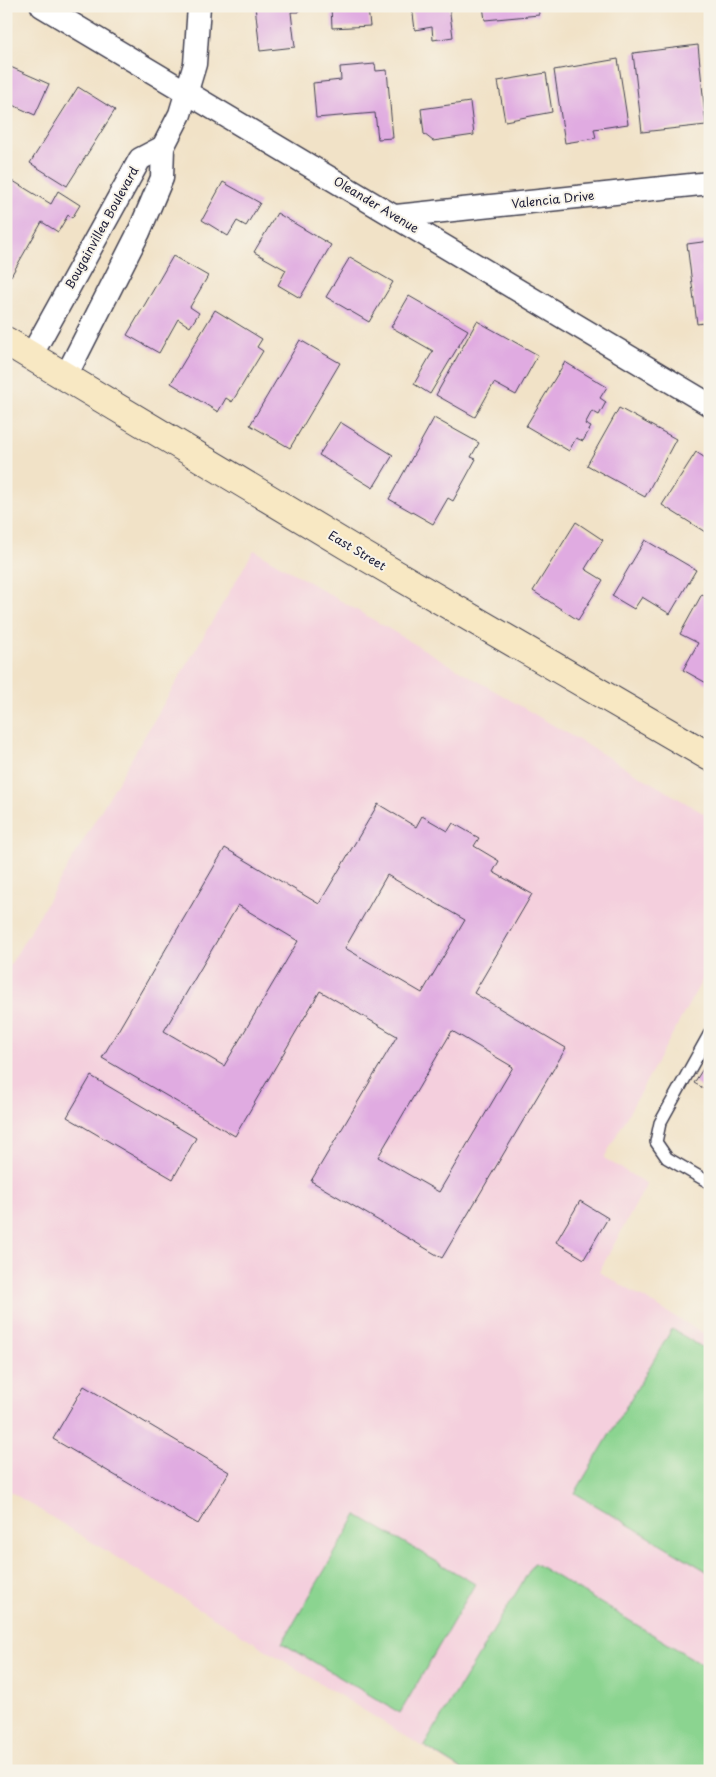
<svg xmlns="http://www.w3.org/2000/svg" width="716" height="1777" font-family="'Playpen Sans',sans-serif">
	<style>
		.built { fill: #f4cfdd }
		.green { fill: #8bd490; stroke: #567b66 }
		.building { fill: #e0abe1; fill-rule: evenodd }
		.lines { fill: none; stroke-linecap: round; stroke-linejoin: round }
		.lane-casing { stroke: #413f50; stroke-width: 14 }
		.street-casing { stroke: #413f50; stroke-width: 25 }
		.secondary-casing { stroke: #413f50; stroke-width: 30 }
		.lane { stroke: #fff; stroke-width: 11 }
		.street { stroke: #fff; stroke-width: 22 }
		.secondary { stroke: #f8e8c3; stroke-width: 28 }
		.labels { text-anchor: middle; stroke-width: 4; stroke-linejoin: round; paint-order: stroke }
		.street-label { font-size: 12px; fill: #22223b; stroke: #f7f3e8 }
	</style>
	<rect width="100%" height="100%" fill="#f7f3e8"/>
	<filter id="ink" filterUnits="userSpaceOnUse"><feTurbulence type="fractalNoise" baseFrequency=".02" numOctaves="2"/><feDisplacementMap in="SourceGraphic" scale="10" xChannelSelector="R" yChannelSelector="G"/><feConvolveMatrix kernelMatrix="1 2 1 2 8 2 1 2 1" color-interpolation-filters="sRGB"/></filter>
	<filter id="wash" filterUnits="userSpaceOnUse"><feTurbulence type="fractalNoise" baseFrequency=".0096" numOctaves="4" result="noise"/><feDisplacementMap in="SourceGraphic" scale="20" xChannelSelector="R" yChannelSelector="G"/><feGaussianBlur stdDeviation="1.12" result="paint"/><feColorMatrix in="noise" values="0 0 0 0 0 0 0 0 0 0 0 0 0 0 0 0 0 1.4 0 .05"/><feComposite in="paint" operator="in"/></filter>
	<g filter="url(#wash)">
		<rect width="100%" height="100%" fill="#f1e2c7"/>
		<polygon class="built" points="254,550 710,817 710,966 604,1158 647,1184 599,1272 710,1337 710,1771 462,1771 6,1489 6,972"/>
		<g class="green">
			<polygon points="672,1329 710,1352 710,1573 575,1493"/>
			<polygon points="357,1515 475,1584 400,1713 282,1643"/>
			<polygon points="534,1563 710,1669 710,1771 464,1771 424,1746"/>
		</g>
		<g id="blocks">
			<g class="building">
				<polygon points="255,6 299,6 299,12 291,12 295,47 260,51"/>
				<polygon points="331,6 380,6 380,8 368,9 370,26 332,28"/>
				<polygon points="412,6 449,6 453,37 433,40 432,27 415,30"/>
				<polygon points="483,6 538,6 539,15 485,20"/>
				<polygon points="698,45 706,125 642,132 633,53"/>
				<polygon points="618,59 628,124 594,129 596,138 565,143 554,70"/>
				<polygon points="375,64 376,71 387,70 393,138 378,139 375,113 316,118 313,83 341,80 340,67"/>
				<polygon points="6,65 49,84 35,115 6,102"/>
				<polygon points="546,73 552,112 505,121 498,81"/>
				<polygon points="78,87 115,110 67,186 30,163"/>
				<polygon points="470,102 474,135 433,141 424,134 421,109"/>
				<polygon points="13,181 51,204 58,191 80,205 72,218 68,215 58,232 42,222 11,276 6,273 6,193"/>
				<polygon points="223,182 260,203 246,226 237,221 228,236 202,220"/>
				<polygon points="277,213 331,245 300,298 278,285 286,270 254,252"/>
				<polygon points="710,241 710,322 697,324 687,244"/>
				<polygon points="173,256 208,276 190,307 199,313 190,327 178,319 159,353 127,335"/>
				<polygon points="350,257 393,282 369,322 326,297"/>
				<polygon points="409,296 468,330 430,394 414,384 433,351 391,327"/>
				<polygon points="215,310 262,339 257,347 263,351 232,402 226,398 218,412 171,383"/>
				<polygon points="477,321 538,355 516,395 494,383 475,417 436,395"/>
				<polygon points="300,340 340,363 290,448 250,425"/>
				<polygon points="565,362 607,387 600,398 606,402 599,415 592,411 585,424 591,427 583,441 576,438 569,451 526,426"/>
				<polygon points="619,408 676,439 645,497 587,465"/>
				<polygon points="434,418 479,443 471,457 476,459 453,501 448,498 433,524 389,499"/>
				<polygon points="340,422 393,455 373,488 319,455"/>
				<polygon points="696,452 710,461 710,535 662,505"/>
				<polygon points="576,522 603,540 585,569 603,580 578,620 533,591"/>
				<polygon points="645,540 696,570 670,614 642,597 634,609 612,596"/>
				<polygon points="702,594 710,599 710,685 683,670 698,643 680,634"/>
				<path d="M378 804 416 827 422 816 448 831 453 823 479 838 474 846 499 861 493 872 532 894 474 993 566 1048 442 1258 311 1181 397 1036 320 991 235 1136 102 1058 225 848 319 904ZM387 875 465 920 422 993 345 948ZM238 905 298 941 224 1066 164 1031ZM452 1031 513 1067 439 1192 378 1157Z"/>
				<polygon points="710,1058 710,1092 694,1083"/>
				<polygon points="91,1076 196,1138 173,1179 67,1117"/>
				<polygon points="580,1201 608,1218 584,1259 556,1242"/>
				<polygon points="84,1386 229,1472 198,1524 53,1439"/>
			</g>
		</g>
	</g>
	<g filter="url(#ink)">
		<use href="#blocks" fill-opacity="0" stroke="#413f50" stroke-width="1"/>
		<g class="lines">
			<defs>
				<polyline id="lane" points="710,1033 660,1123 656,1142 667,1158 710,1183"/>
				<g id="street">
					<polyline points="42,6 710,405"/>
					<polyline points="396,216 710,183"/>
					<polyline points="31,356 140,159 163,147"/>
					<polyline points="66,376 139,232 162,178 163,147 180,114 195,64 199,6"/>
				</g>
				<polyline id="secondary" points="6,341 356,551 710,757"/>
			</defs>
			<use href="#lane" class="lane-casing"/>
			<use href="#street" class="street-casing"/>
			<use href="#secondary" class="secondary-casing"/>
			<use href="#lane" class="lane"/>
			<use href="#street" class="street"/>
			<use href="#secondary" class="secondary"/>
		</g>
	</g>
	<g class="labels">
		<g class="street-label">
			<text transform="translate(553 200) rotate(-6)" y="4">Valencia Drive</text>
			<text transform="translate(376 205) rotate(31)" y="4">Oleander Avenue</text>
			<text transform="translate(102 228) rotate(-61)" y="4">Bougainvillea Boulevard</text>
			<text transform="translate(357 551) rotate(31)" y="4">East Street</text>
		</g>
	</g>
	<rect width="716" height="1777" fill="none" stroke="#f7f3e8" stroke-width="25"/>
</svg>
